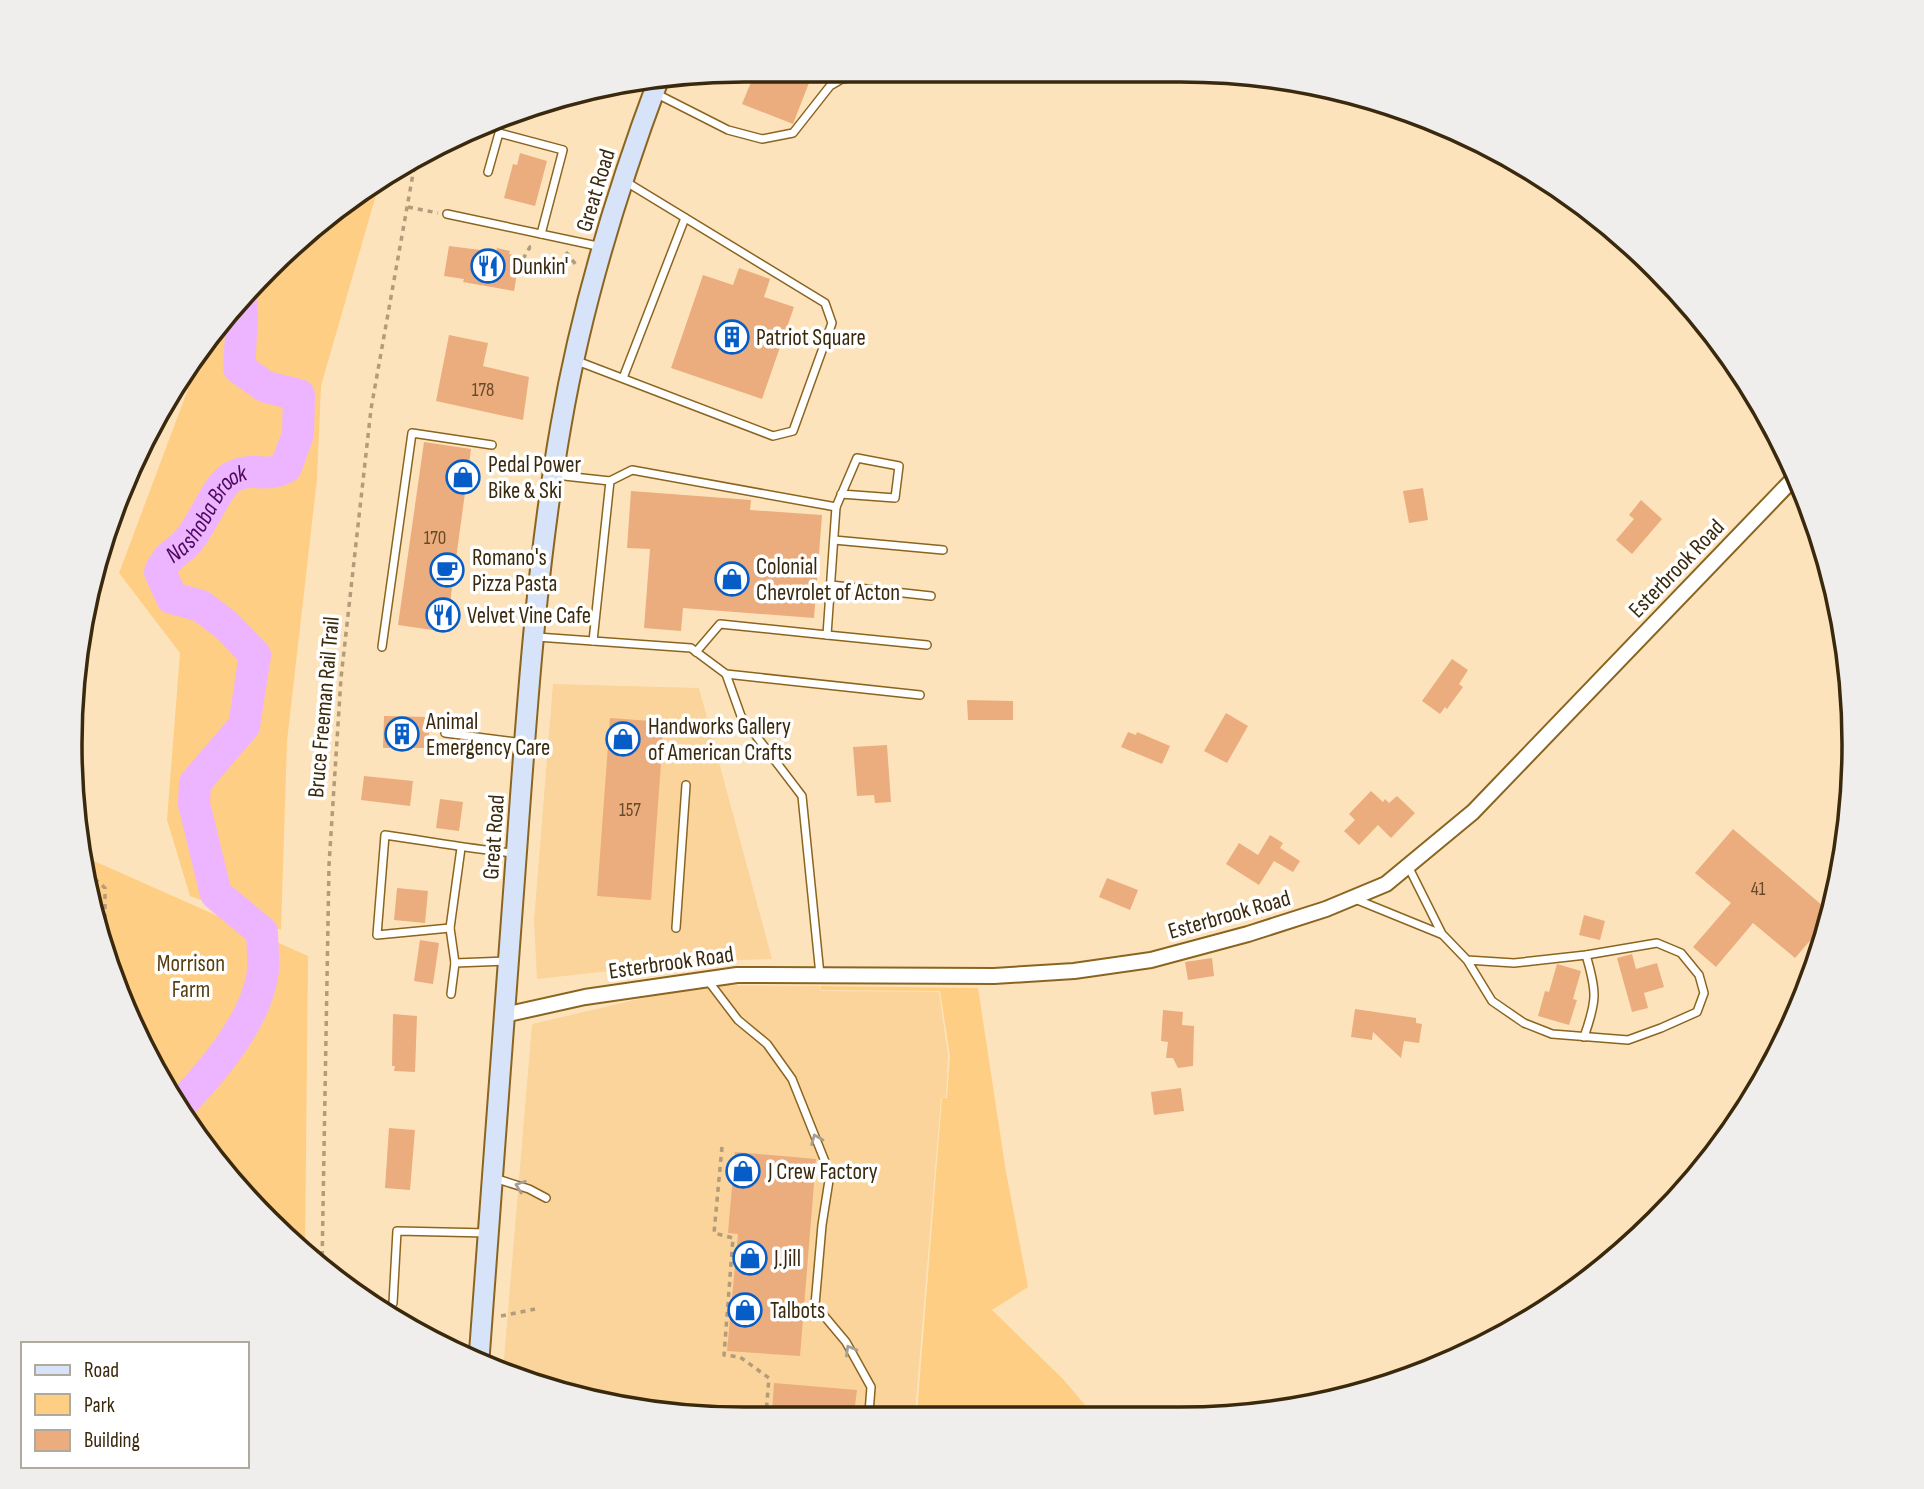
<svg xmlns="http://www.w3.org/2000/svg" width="1924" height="1489" font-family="'Sofia Sans Condensed',sans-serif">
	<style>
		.built { fill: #fad49a }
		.green { fill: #fece84 }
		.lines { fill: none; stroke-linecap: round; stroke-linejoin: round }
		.river { stroke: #edb5ff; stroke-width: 32 }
		.building { fill: #ebad7d }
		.service-casing { stroke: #8b6520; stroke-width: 10 }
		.minor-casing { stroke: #8b6520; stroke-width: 18 }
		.secondary-casing { stroke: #8b6520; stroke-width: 23 }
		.path { stroke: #b39c7a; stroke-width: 3.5; stroke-dasharray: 5 5; stroke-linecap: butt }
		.service { stroke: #fff; stroke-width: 7 }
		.minor { stroke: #fff; stroke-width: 14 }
		.secondary { stroke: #d6e3f8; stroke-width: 19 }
		.oneway { stroke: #a69f92 }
		.labels { text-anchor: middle; stroke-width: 7; stroke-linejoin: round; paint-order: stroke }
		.number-label { font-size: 19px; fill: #664a29 }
		.street-label { font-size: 23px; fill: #3a290d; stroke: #fff }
		.poi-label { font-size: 23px; fill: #3a290d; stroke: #fff; text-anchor: start }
		.park-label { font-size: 23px; fill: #583e0f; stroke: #fff }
		.water-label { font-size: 24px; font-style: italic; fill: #4d095e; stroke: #fff }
		.rim { fill: none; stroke: #3a290d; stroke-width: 3.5 }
	</style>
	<rect width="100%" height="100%" fill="#fde3bc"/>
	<g class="built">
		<polygon points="553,684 699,688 772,959 701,961 537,979 534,921"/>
		<polygon points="699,985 820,986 821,991 939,992 948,1056 946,1097 941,1098 915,1413 656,1413 527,1383 503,1371 532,1024"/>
	</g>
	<g class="green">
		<polygon points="380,181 321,386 317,479 287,741 281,930 190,896 167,820 180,653 119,573 197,365 197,360 267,268"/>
		<polygon points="85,857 308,956 305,1252 268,1222 183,1119 93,919"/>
		<polygon points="821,986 978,988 1006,1172 1028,1287 992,1310 1063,1379 1092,1413 917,1413 942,1098 947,1098 950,1056 940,991 821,990"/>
	</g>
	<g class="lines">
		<path class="river" id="s1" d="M178 1107C211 1074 258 1019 263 970 264 958 262 944 262 932L216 894 194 804 195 783 244 726 255 655 226 625 201 606 172 598 160 572C170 551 175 556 188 541 203 525 217 483 234 476 255 466 266 479 286 467L298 434 299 395 266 387 239 368 242 318 241 302"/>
	</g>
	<g class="building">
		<polygon points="756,70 814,70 793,124 742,104"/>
		<polygon points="520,153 547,161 535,206 504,198 513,164 517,165"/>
		<polygon points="449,246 496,252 497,248 510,251 509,254 520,256 514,291 463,282 464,279 444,276"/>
		<polygon points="739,268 770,279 764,297 794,307 762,399 671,368 703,275 733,285"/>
		<polygon points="449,335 488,343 483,366 529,377 523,420 436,401"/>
		<polygon points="424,442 471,449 446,632 398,625"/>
		<polygon points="1423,488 1428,520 1409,523 1403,491"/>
		<polygon points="631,491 751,500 750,510 822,515 814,618 683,608 681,631 644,628 650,549 627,548"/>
		<polygon points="1641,500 1662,519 1632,554 1616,540 1634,519 1629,515"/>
		<polygon points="1452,659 1468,670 1459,684 1463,687 1447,709 1445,707 1440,714 1422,701"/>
		<polygon points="967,700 1013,701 1013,720 968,720"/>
		<polygon points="1226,713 1248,726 1227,763 1204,751"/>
		<polygon points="384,716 429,717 429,748 383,748"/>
		<polygon points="610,718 664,722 651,900 597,896"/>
		<polygon points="1128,732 1136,735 1137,732 1170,746 1162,764 1121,747"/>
		<polygon points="887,745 891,802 875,803 874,795 857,796 853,747"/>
		<polygon points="364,776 413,781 410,806 361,800"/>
		<polygon points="1371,791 1383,802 1385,799 1389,803 1397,796 1415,813 1391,838 1378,825 1359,845 1344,831 1355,820 1349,814"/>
		<polygon points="440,799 463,802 459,831 436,828"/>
		<polygon points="1733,829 1830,912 1828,920 1795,958 1753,923 1716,967 1693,947 1731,903 1695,873"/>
		<polygon points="1270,835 1283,843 1280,848 1300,861 1293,872 1274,861 1259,885 1226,864 1239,843 1258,855"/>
		<polygon points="1107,878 1138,890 1130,910 1099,897"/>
		<polygon points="397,888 428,891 425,923 394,920"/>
		<polygon points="1584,915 1605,921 1600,940 1579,935"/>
		<polygon points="420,940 439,943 433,984 414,981"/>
		<polygon points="1632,954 1636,969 1657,963 1664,987 1644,993 1648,1008 1632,1012 1617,958"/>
		<polygon points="1212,958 1214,976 1188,980 1185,962"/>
		<polygon points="1557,964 1581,971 1573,999 1577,1000 1569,1025 1538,1016 1545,991 1549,992"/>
		<polygon points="1355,1009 1416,1018 1416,1023 1422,1024 1419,1043 1404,1041 1401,1058 1373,1032 1372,1040 1351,1037"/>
		<polygon points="1163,1010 1183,1012 1182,1025 1194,1026 1193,1066 1178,1068 1173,1058 1166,1058 1168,1042 1161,1041"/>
		<polygon points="393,1014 417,1016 415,1072 394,1071 395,1066 392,1066"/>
		<polygon points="1181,1088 1184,1111 1154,1115 1151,1092"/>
		<polygon points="389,1128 415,1130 410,1190 385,1188"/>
		<polygon points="735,1152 816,1159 800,1356 727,1351 738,1234 728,1233"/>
		<polygon points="774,1383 857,1390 854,1413 772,1413"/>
	</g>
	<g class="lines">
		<defs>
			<g id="service">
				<polyline points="655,93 728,130 762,139 793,133 830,86 842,79 896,70"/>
				<polyline points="488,172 499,133 563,150 541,234"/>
				<polyline points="447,214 602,247"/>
				<polyline points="577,361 773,436 793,431 832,323 825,303 623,180"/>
				<polyline points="623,378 685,218"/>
				<polyline points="555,475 610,481 593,641"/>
				<polyline points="610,481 632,470 836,507 827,635 720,624 696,652"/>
				<polyline points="836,507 857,458 899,466 895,498 841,494"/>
				<polyline points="834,540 943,550"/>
				<polyline points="831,585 931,596"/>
				<polyline points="827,635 927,645"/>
				<polyline points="537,637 691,648 726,674 741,716 802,796 820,975"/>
				<polyline points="382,647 412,433 492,445"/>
				<polyline points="726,674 920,695"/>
				<polyline points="445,733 524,743"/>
				<polyline points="1408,866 1442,934 1467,960 1514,963 1586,955 1657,943 1681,953 1699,975 1704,993 1697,1012 1661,1028 1628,1040 1552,1034 1524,1023 1492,1001 1467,960"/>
				<polyline points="1355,899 1441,934"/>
				<path d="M450 928 377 935 385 835C428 841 470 849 513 853"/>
				<polyline points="676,928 686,785"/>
				<polyline points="455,963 507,961"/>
				<polyline points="706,978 738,1020 767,1044 792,1079 830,1174 822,1225 815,1305 846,1342 871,1387 869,1413"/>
				<polyline points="451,994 455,963 450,928 461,848"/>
				<path d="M1584 1037C1597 1000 1597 992 1586 955"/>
				<polyline points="494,1178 529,1189 546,1198"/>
				<polyline points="393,1303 397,1231 488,1233"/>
			</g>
			<polyline id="minor" points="504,1015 585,997 737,975 994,976 1074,971 1151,960 1248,934 1326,909 1386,884 1473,812 1797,475"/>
			<path id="secondary" d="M479 1359C491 1197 503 1035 515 872 526 723 535 573 561 425 581 308 616 193 658 81"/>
		</defs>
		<use href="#service" class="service-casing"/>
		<use href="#minor" class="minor-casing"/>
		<use href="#secondary" class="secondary-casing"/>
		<g class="path">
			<polyline points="408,207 438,213"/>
			<polyline points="566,252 577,266"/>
			<polyline points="523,259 530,247 535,246"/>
			<polyline points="87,872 105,888 105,946"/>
			<polyline points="722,1147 714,1233 733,1238 724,1355 740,1357 769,1378 766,1413"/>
			<polyline points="322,1266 329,865 341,678 371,409 416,157"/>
			<polyline points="501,1316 535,1309"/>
		</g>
		<use href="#service" class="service"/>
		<use href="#minor" class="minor"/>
		<use href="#secondary" class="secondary"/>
	</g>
	<defs><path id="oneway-chevron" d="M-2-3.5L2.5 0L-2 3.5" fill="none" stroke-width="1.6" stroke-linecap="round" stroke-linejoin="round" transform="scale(1.75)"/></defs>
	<g class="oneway">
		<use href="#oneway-chevron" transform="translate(816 1139) rotate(-112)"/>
		<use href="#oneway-chevron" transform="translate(520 1186) rotate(-160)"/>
		<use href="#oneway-chevron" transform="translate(850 1350) rotate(-120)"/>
	</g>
	<defs>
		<symbol id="restaurant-ring" viewBox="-11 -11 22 22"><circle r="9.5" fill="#fff" stroke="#075dc7" stroke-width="1.5"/><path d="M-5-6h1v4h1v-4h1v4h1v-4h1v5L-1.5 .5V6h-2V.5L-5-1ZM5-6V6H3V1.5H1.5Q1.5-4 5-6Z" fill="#075dc7"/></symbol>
		<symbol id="building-ring" viewBox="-11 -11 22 22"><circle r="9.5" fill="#fff" stroke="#075dc7" stroke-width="1.5"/><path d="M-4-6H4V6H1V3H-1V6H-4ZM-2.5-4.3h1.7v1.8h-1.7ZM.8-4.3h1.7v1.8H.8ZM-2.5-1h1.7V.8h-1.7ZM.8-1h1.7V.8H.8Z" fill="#075dc7"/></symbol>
		<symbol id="shop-ring" viewBox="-11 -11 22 22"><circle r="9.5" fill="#fff" stroke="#075dc7" stroke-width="1.5"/><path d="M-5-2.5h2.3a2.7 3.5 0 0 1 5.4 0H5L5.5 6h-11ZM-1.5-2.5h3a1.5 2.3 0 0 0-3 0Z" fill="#075dc7"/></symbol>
		<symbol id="cafe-ring" viewBox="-11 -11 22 22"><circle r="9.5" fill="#fff" stroke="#075dc7" stroke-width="1.5"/><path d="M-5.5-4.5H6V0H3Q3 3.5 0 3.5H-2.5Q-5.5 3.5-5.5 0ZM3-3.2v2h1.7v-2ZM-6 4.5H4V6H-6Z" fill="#075dc7"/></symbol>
	</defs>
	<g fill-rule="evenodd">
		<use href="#restaurant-ring" x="469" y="247" width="38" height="38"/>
		<use href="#building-ring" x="713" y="318" width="38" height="38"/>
		<use href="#shop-ring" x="444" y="458" width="38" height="38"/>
		<use href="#cafe-ring" x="428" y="551" width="38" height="38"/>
		<use href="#shop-ring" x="713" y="560" width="38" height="38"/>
		<use href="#restaurant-ring" x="424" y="596" width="38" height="38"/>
		<use href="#building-ring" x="383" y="715" width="38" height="38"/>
		<use href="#shop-ring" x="604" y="720" width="38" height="38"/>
		<use href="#shop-ring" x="724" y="1152" width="38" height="38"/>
		<use href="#shop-ring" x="731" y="1239" width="38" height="38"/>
		<use href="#shop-ring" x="726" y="1291" width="38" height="38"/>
	</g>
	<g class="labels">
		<g class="number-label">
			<text x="483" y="396">178</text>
			<text x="435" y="544">170</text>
			<text x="630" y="816">157</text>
			<text x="1758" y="895">41</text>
		</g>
		<g class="street-label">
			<text transform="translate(595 190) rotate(-73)" y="8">Great Road</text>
			<text transform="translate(1676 568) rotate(-46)" y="8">Esterbrook Road</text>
			<text transform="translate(323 707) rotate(-85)" y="8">Bruce Freeman Rail Trail</text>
			<text transform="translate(493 837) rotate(-86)" y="8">Great Road</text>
			<text transform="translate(1229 914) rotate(-16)" y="8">Esterbrook Road</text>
			<text transform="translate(671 962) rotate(-8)" y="8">Esterbrook Road</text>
		</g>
		<g class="poi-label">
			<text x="512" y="274">Dunkin'</text>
			<text x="756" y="345">Patriot Square</text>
			<text x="488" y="472">Pedal Power<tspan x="488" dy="26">Bike &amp; Ski</tspan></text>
			<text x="472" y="565">Romano's<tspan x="472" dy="26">Pizza Pasta</tspan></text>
			<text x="756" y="574">Colonial<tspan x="756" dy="26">Chevrolet of Acton</tspan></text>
			<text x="467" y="623">Velvet Vine Cafe</text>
			<text x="426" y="729">Animal<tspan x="426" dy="26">Emergency Care</tspan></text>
			<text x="648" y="734">Handworks Gallery<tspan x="648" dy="26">of American Crafts</tspan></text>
			<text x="768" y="1179">J Crew Factory</text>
			<text x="774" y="1266">J.Jill</text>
			<text x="770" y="1318">Talbots</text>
		</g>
		<g class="park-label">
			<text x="191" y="971">Morrison<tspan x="191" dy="26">Farm</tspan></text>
		</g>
		<g class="water-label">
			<text dy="8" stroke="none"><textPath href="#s1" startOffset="730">Nashoba Brook</textPath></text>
		</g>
	</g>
	<path d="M0 0H1924V1489H0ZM744 82H1180A662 662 0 0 1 1842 744V745A662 662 0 0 1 1180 1407H744A662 662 0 0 1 82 745V744A662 662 0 0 1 744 82Z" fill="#efeeec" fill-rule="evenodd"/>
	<path class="rim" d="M744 82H1180A662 662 0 0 1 1842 744V745A662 662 0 0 1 1180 1407H744A662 662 0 0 1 82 745V744A662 662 0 0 1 744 82Z"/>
	<rect x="21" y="1342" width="228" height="126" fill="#ffffff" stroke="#b0a99e" stroke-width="2"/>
	<rect x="35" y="1365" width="35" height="10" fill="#d6e3f8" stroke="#b0a99e" stroke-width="2"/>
	<text x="84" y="1377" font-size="21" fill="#3a290d">Road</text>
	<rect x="35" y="1394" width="35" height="21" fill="#fece84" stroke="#b0a99e" stroke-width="2"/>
	<text x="84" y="1412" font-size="21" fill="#3a290d">Park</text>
	<rect x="35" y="1430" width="35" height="21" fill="#ebad7d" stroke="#b0a99e" stroke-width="2"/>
	<text x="84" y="1447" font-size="21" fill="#3a290d">Building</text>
</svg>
